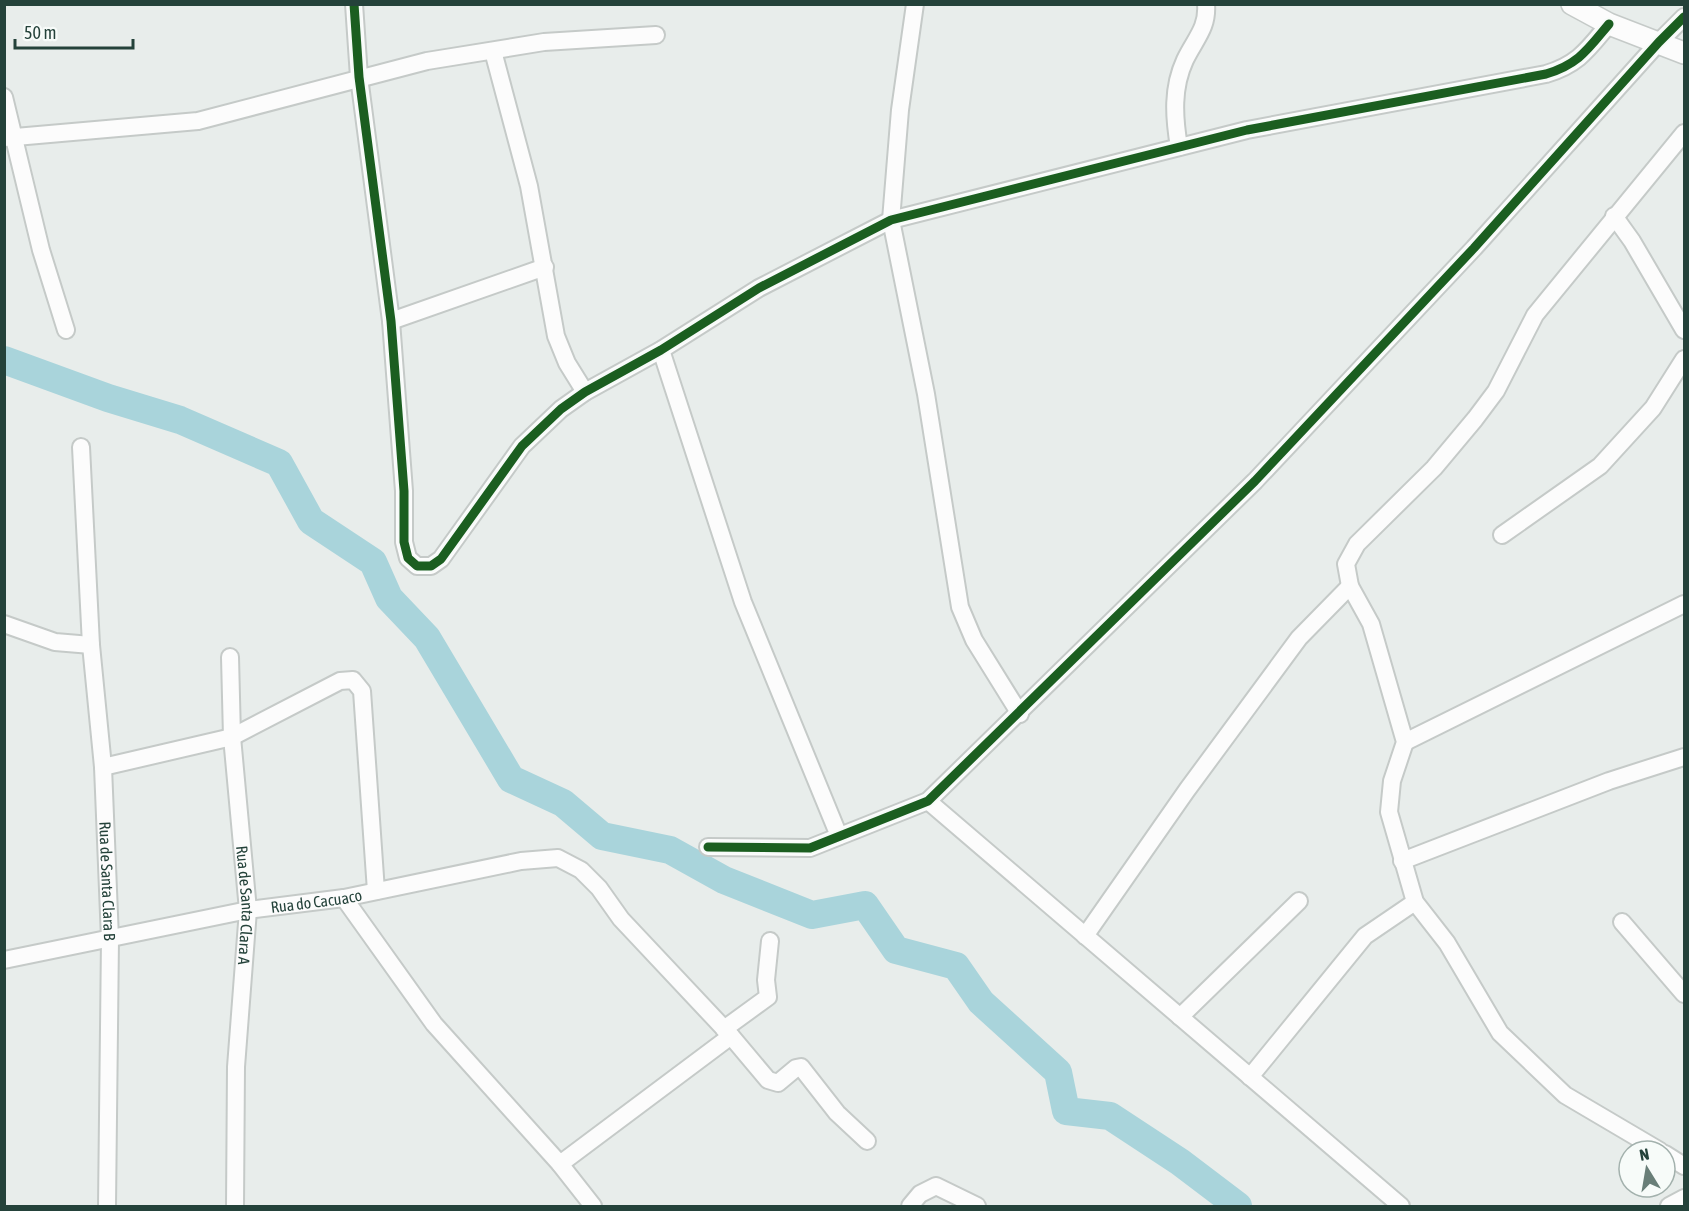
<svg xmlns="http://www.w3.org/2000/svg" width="1689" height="1211" font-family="'Asap Condensed',sans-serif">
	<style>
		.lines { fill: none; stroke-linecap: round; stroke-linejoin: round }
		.river { stroke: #a9d4db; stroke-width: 28 }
		.minor-casing { stroke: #c5cac8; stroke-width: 20 }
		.tertiary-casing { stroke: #c5cac8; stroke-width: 24 }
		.minor { stroke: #fcfcfc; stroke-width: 16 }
		.tertiary { stroke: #fcfcfc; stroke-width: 21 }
		.cycleway-casing { stroke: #f7fbf9; stroke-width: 13 }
		.cycleway { stroke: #1b5e20; stroke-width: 9 }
		.labels { text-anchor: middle; stroke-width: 4.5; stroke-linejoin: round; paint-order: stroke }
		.street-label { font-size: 16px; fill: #24423a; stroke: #f7fbf9 }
	</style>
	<rect width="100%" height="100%" fill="#e8edeb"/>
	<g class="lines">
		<polyline class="river" points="4,360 108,398 180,420 279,463 311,521 373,562 389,598 427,638 511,779 563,803 602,836 670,850 724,880 812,915 865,905 896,950 956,966 981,1002 1058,1072 1066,1111 1110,1116 1180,1162 1238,1206"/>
		<defs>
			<g id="minor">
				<path d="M354 4 359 77 391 321 404 491V542L408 558 417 566H431L441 559 522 446 561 409 585 392 661 350 759 288 891 220 1247 130 1546 74C1579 64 1588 49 1609 24"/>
				<polyline points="915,4 900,110 891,220 926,394 960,607 974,640 1020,714"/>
				<polyline points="493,51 529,186 556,336 567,363 585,392"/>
				<polyline points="4,97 41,250 66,330"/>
				<polyline points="4,138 198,121 427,61 544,42 656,35"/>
				<path d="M1179 147C1174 117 1172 88 1185 60 1195 39 1208 28 1206 4"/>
				<polyline points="1614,216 1632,241 1684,330"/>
				<polyline points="391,321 545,267"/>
				<polyline points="661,350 743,602 839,836"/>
				<path id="s1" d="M81 447 91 645 103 767 110 939 107 1206"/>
				<polyline points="1502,535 1600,466 1653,408 1684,359"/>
				<polyline points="4,624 55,642 91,645"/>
				<path id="s2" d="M230 657 232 737 248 910 236 1067 235 1206"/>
				<polyline points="1405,742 1684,604"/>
				<polyline points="103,767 232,737 340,681 353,680 362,691 376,891"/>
				<polyline points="928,801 1401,1206"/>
				<polyline points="708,847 810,848 928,801 1255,481 1474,248 1659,42 1684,17"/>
				<polyline points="1402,861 1609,781 1684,757"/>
				<polyline points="344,898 434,1024 560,1164 593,1206"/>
				<polyline points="1622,922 1684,994"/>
				<polyline points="1085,936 1187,790 1299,638 1350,586"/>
				<path id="s3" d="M4 960 248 910 344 898 521 861 558 858 581 870 599 888 621 919 731 1036 768 1080 778 1083 796 1068 801 1067 837 1113 867 1141"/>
				<polyline points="1180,1017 1299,901"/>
				<polyline points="724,1029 768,997 766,980 770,941"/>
				<polyline points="1250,1077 1365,936 1415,902"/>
				<polyline points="1660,1151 1565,1095 1500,1033 1447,943 1415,902 1389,812 1392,781 1405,742 1371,624 1350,586 1346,564 1357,544 1434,468 1475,419 1496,391 1535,315 1684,133"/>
				<polyline points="1665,1154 1684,1166"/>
				<polyline points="560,1164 731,1036"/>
				<polyline points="910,1206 920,1194 936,1186 977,1206"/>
				<polyline points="1669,1206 1684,1198"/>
			</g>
			<polyline id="tertiary" points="1572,4 1609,24 1684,53"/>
		</defs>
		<use href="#minor" class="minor-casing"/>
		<use href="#tertiary" class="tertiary-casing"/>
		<use href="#minor" class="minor"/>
		<use href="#tertiary" class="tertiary"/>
		<defs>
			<g id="cycleway">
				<path d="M354 4 359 77 391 321 404 491V542L408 558 417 566H431L441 559 522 446 561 409 585 392 661 350 759 288 891 220 1247 130 1546 74C1579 64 1588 49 1609 24"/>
				<polyline points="708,847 810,848 928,801 1255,481 1474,248 1659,42 1684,17"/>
			</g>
		</defs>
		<use href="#cycleway" class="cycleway-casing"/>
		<use href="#cycleway" class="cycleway"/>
	</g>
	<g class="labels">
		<g class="street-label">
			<text dy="6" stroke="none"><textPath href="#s1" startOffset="435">Rua de Santa Clara B</textPath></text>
			<text dy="6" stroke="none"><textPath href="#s3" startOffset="318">Rua do Cacuaco</textPath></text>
			<text dy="6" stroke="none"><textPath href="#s2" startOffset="249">Rua de Santa Clara A</textPath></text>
		</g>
	</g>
	<rect width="1689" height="1211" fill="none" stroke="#24423a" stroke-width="12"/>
	<g transform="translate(1647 1169) rotate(349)"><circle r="28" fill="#f7fbf9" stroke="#a3b1ad" stroke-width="1.5"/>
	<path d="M0-4.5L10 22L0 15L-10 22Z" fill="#697e78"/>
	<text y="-9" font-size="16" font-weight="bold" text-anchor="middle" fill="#24423a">N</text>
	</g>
	<path d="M15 39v9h118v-9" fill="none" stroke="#24423a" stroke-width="3"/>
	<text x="24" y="39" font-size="18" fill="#24423a" stroke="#f7fbf9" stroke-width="4.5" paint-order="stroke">50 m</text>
</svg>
